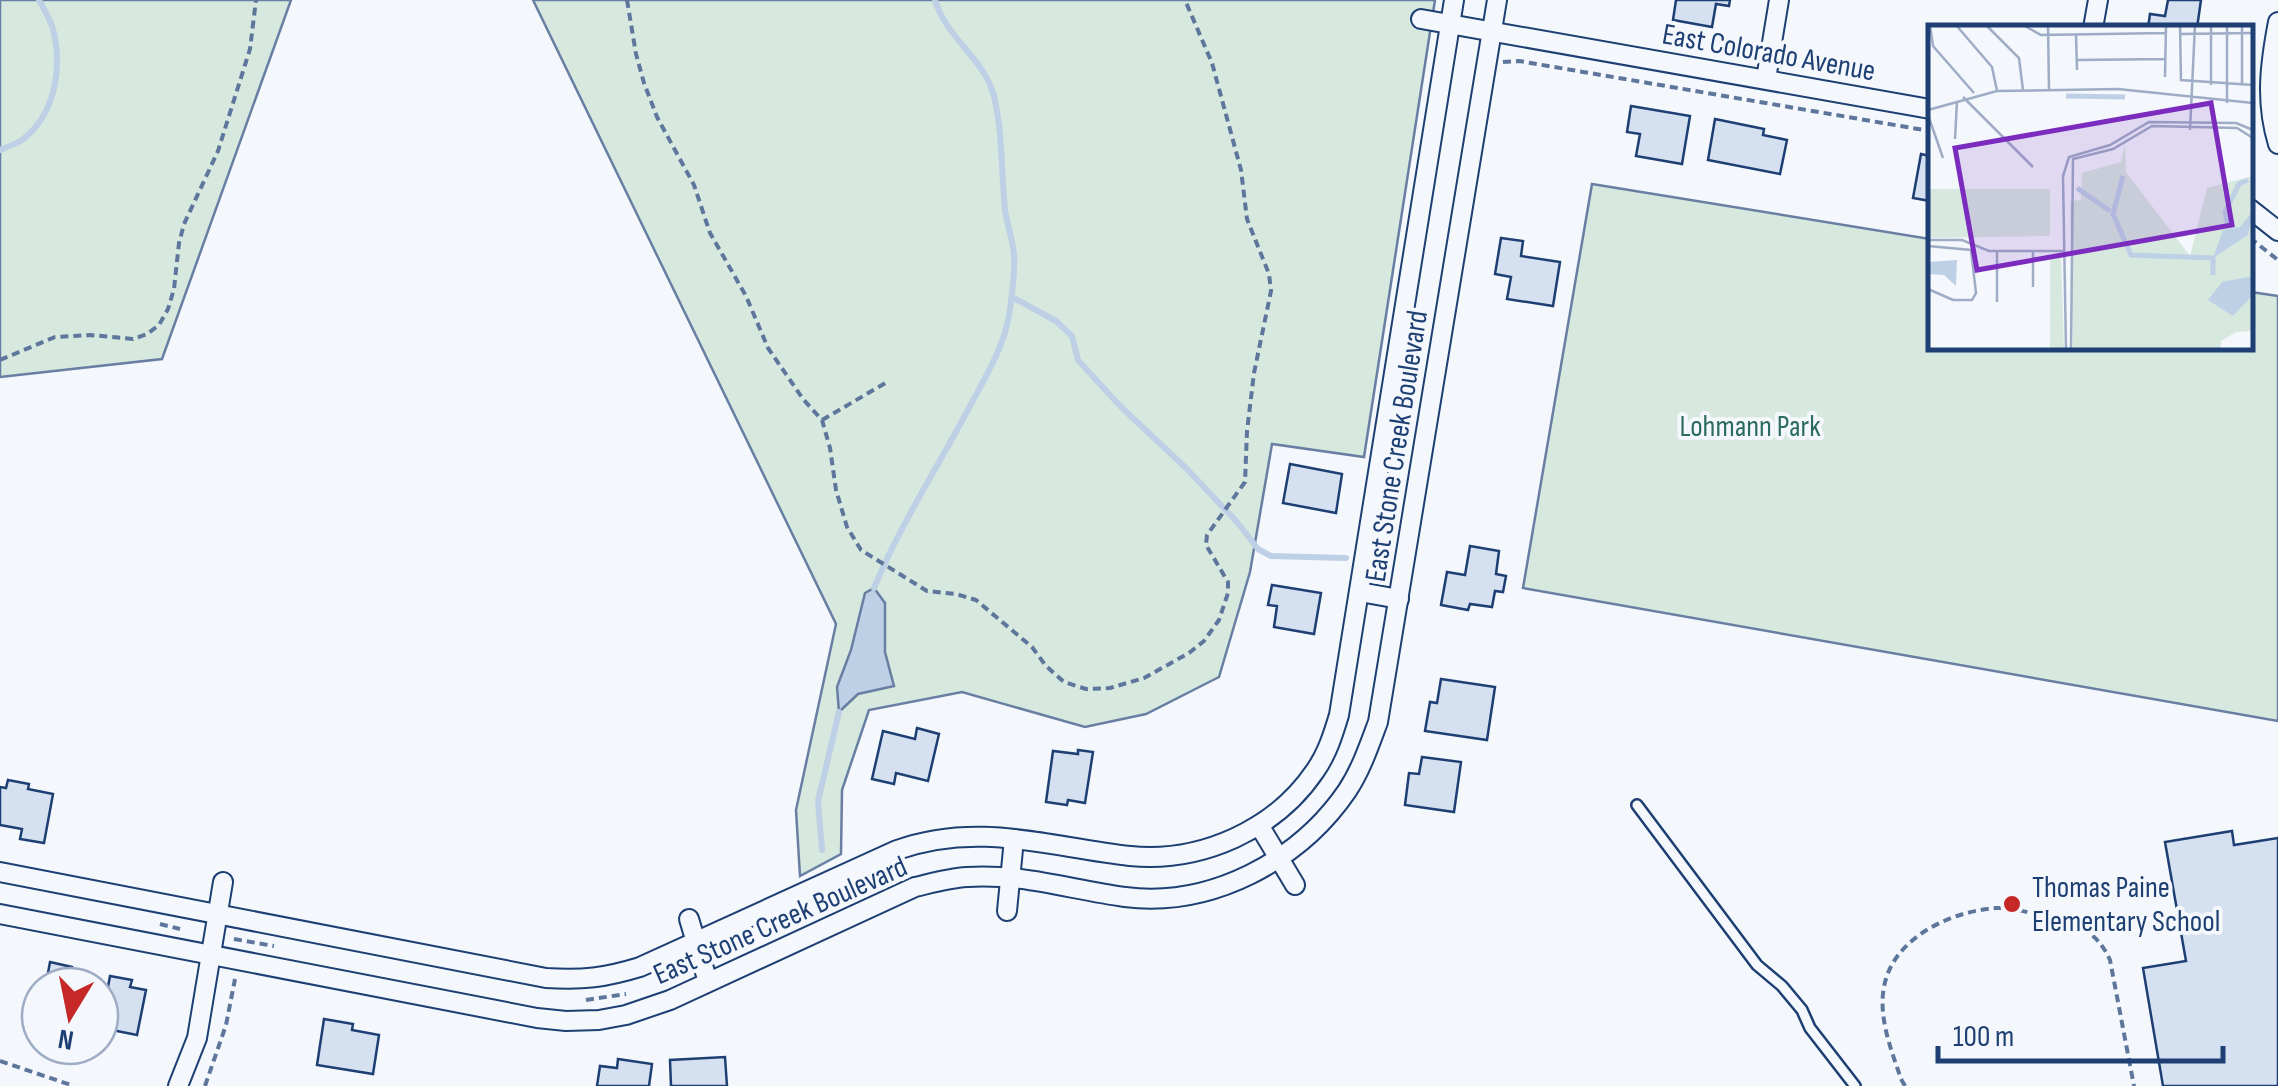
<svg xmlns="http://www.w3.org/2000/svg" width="2278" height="1086" font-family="'Sofia Sans Condensed',sans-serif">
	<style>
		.green { fill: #d7e8df; stroke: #687fa3; stroke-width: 2.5 }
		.water { fill: #bed0e5; stroke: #687fa3; stroke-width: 2.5 }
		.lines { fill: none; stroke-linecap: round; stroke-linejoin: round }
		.stream { stroke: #bed0e5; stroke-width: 6 }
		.building { fill: #d5e0f0; stroke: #1d3f73; stroke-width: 2.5 }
		.lane-casing { stroke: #1d3f73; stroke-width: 14 }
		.street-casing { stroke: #1d3f73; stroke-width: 22 }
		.path { stroke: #5e769c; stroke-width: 4; stroke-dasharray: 8 5; stroke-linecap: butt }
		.lane { stroke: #f4f7fb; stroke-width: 9 }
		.street { stroke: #f4f7fb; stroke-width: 18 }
		.poi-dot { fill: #c62828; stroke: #f4f7fb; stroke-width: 4 }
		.labels { text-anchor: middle; stroke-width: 8; stroke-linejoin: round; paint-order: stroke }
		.street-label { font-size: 30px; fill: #1d3f73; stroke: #f4f7fb }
		.park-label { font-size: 30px; fill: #2c6c60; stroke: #f4f7fb }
		.poi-label { font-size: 30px; fill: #1d3f73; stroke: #f4f7fb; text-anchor: start }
		.inset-river { fill: none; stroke: #bed0e5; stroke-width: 5 }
		.inset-road { fill: none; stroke: #9eadc5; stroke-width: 2.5 }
		.view { fill: #7b2cbf; fill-opacity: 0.15; stroke: #7b2cbf; stroke-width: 5 }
		.inset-edge { fill: none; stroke: #1d3f73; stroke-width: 5 }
	</style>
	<rect width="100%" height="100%" fill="#f4f7fb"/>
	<g class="green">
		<polygon points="0,0 291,0 162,359 0,377"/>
		<polygon points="533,0 1435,0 1364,457 1272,444 1250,572 1219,677 1146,714 1085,727 962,692 869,710 842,790 841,854 800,876 796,810 836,624"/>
		<polygon points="1592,184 1930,239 1930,348 2250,348 2251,292 2278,296 2278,721 1523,588"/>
	</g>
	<polygon class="water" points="874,588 885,603 885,652 894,686 858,694 839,712 837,687 851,650 865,593"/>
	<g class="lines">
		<g class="stream">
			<path d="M0 150C7 147 16 144 22 140 55 115 63 68 53 29 50 19 44 9 39 0"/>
			<polyline points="1012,297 1056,321 1072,336 1078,360 1121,407 1186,468 1237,522 1258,549 1271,556 1346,558"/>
			<path d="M874 588C900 525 938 467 970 406 985 378 1004 347 1009 315 1012 296 1015 274 1014 255 1013 240 1007 225 1005 210 1001 171 1003 135 994 96 984 58 946 38 935 0"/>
			<polyline points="822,850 818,801 839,712"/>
		</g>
	</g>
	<g class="building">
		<polygon points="1676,0 1730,0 1729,6 1716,4 1712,27 1673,20"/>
		<polygon points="2168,0 2201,0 2197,28 2148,28 2150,14 2165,16"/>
		<polygon points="1631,106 1690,116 1682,164 1636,156 1640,134 1627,132"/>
		<polygon points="1715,119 1764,129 1763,135 1787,140 1780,174 1708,160"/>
		<polygon points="1921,154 1930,156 1930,201 1913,198"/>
		<polygon points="1501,238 1523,241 1521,256 1560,262 1553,306 1507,299 1511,277 1495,274"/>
		<polygon points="1290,464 1342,474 1336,513 1283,503"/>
		<polygon points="1470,546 1499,551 1496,574 1506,576 1503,592 1495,591 1492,607 1470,604 1468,610 1441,605 1447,572 1465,575"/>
		<polygon points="1272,585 1321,593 1314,634 1274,627 1277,606 1268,605"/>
		<polygon points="1441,679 1495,687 1487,740 1425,731 1430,702 1437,703"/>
		<polygon points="917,728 939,734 928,781 896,773 894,784 872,779 883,731 915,739"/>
		<polygon points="1078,750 1093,752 1085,803 1068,800 1067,805 1046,802 1053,751 1078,754"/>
		<polygon points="1422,757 1461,762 1454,812 1405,805 1409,773 1419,774"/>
		<polygon points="8,780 29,784 28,789 53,794 44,843 20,839 22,829 0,825 0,787 6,788"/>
		<polygon points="2232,831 2234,845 2278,838 2278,1086 2163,1086 2143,968 2186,961 2165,842"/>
		<polygon points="50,962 72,967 68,986 40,986 40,1023 30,1021 37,983 46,984"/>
		<polygon points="110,976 132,980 130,987 146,990 137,1035 112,1030 114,1022 102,1020"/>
		<polygon points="324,1019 353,1024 352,1030 379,1035 373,1074 317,1065"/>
		<polygon points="725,1057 727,1086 671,1086 670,1060"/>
		<polygon points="618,1059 652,1064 649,1086 597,1086 600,1066 617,1068"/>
	</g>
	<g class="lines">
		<defs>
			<polyline id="lane" points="1637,805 1757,965 1782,986 1802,1010 1810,1028 1855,1086"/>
			<g id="street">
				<polyline points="1421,19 1930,109"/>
				<path d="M2278 22C2270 64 2265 102 2278 144"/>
				<polyline points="2093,28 2098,0"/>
				<polyline points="1766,79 1779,0"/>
				<polyline points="2250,209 2278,231"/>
				<polyline points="1360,592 1399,599"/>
				<polyline points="1259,825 1295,885"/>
				<path d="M0 872 546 978C584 980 604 978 640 967L897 850C979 821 1048 847 1130 856 1201 863 1275 830 1315 771 1327 754 1333 735 1339 715L1454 0"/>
				<polyline points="1007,911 1014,839"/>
				<path d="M0 914 537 1018 566 1021 599 1020 626 1015 670 1000 915 887C932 883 949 878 967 877 1020 873 1072 890 1125 897 1211 908 1299 861 1347 791 1361 770 1369 746 1378 722L1497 0"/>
				<polyline points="689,919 708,982"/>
				<polyline points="178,1086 197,1038 223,882"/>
			</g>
		</defs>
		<use href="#lane" class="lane-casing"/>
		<use href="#street" class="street-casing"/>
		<g class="path">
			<polyline points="627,0 636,54 644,83 657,117 694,185 710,233 746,296 768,348 803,399 822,420 830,448 836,490 847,527 861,550 927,591 956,594 976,600 1032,647 1046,666 1064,682 1086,689 1110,688 1144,678 1189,653 1204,641 1219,620 1228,593 1228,582 1206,545 1207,535 1245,482 1247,431 1254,373 1271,291 1269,274 1247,219 1241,170 1212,63 1185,0"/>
			<polyline points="1503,62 1519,61 1930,131"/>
			<polyline points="2250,238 2278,260"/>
			<polyline points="1419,354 1424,319"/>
			<polyline points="0,360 55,337 90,335 133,339 147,334 159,325 168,309 174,289 179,243 184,224 218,151 250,49 256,0"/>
			<polyline points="822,420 889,381"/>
			<polyline points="160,924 180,929"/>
			<polyline points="234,939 274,946"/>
			<polyline points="586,1000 626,994"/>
			<polyline points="0,1061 74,1086"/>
			<polyline points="205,1086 226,1025 235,979"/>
			<path d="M1905 1086 1901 1079C1890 1046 1874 1008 1888 973 1904 933 1955 911 1996 908 2013 907 2033 914 2050 918 2080 927 2096 930 2110 960L2134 1086"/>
		</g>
		<use href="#lane" class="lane"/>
		<use href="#street" class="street"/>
	</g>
	<circle class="poi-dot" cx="2012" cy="904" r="10"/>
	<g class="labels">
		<g class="street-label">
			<text transform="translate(1769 52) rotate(10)" y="10">East Colorado Avenue</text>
			<text transform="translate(1396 446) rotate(-81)" y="10">East Stone Creek Boulevard</text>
			<text transform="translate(780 920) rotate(-24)" y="10">East Stone Creek Boulevard</text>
		</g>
		<g class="park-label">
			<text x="1750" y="436">Lohmann Park</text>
		</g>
		<g class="poi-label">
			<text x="2032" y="897">Thomas Paine<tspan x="2032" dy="34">Elementary School</tspan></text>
		</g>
	</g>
	<g transform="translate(1928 25)">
		<rect width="325" height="325" fill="#f4f7fb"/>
		<path d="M197 118 198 147 262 231 279 163 325 151V306L308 307 293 316 292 325H145L142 176 153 175 154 148 193 137ZM0 164H122V211L0 213ZM133 231 136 325H122V232Z" fill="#d7e8df"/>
		<path d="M325 186 320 210 285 233 295 205 312 202ZM29 235 28 261 16 250 0 249V237ZM325 251V270L305 291 280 275 294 257Z" fill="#bed0e5"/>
		<path class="inset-river" d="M138 71 197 72M195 151 185 189 203 230 285 233V250M149 163 182 186M300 201 297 187 311 159 320 155"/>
		<path class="inset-road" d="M2 0 5 21 46 68M28 0 64 42 69 66M58 0 91 33 95 65M95 0 113 10 238 8M120 0 121 65M252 0 253 55 325 60M283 0V60M299 0V78M314 0V60M252 9 325 8M148 10 149 45M149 35 238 34M237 52 238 0M35 72 105 142M0 85 69 66 190 64 325 78M0 90 15 133M262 105 267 0M27 114 29 76M0 215H34L61 226H136M0 221 43 225 48 268 44 275H25L0 264M105 226V262M69 277V226M138 325 135 151 141 132 182 120 221 97 308 98 325 105M143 325 145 134 185 124 224 101 309 103 325 113"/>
		<path class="view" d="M283 78 304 200 49 245 27 123Z"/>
		<rect width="325" height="325" class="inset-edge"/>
	</g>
	<g transform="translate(70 1016) rotate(190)"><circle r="48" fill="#f4f7fb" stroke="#9eadc5" stroke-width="2.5"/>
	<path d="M0-8L18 38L0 25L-18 38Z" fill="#c62828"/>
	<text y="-15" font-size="28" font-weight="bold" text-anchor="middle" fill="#1d3f73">N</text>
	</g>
	<path d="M1938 1046v15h285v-15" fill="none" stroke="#1d3f73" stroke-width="5"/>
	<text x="1953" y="1046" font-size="30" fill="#1d3f73" stroke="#f4f7fb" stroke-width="8" paint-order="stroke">100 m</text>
</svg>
